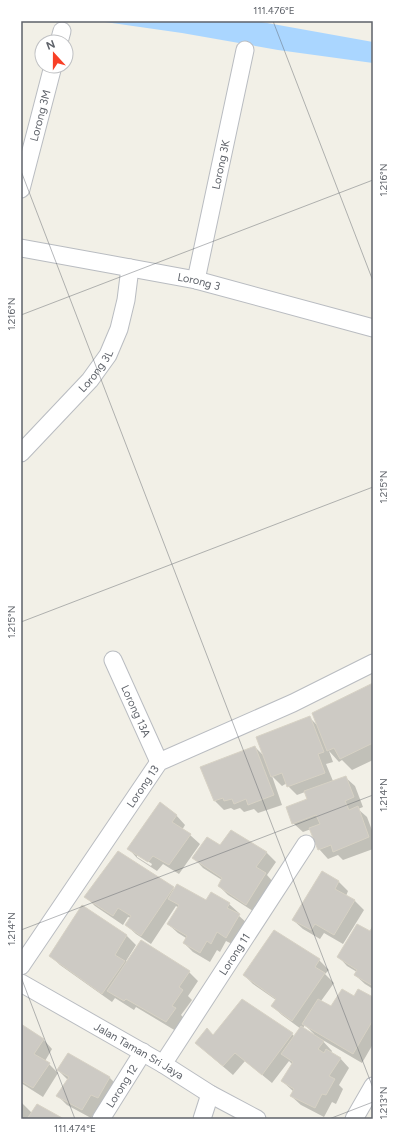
<svg xmlns="http://www.w3.org/2000/svg" width="394" height="1140" font-family="Figtree,sans-serif">
	<style>
		.water { fill: #aad6ff }
		.shadow { fill: #0003; fill-rule: evenodd }
		.building { fill: #cdcac4; stroke: #d7d2c5 }
		.lines { fill: none; stroke-linecap: round; stroke-linejoin: round }
		.minor-casing { stroke: #b9bcc1; stroke-width: 19 }
		.minor { stroke: #fff; stroke-width: 17 }
		.ticks { fill: none; stroke: #5e6269; stroke-width: 1; stroke-opacity: 0.45 }
		.labels { text-anchor: middle; stroke-width: 3; stroke-linejoin: round; paint-order: stroke }
		.street-label { font-size: 11px; fill: #5e6269; stroke: #fff }
		.neatline { fill: none; stroke: #5e6269; stroke-width: 1.5 }
		.ticks-label { font-size: 10px; text-anchor: middle; fill: #5e6269 }
	</style>
	<rect width="100%" height="100%" fill="#f2f0e7"/>
	<polygon class="water" points="98,21 256,21 373,42 373,63 278,50 182,33"/>
	<g class="shadow">
		<polygon points="373,685 373,760 352,770 342,760 339,762 329,751 333,762 326,764 333,781 345,777 355,786 363,807 358,809 367,817 373,833 373,849 343,860 338,855 328,859 319,849 311,829 303,832 293,823 309,799 305,792 297,795 288,786 287,783 282,786 272,776 282,805 258,813 254,809 244,812 240,808 234,810 231,808 224,810 215,801 255,747 264,756 309,717 318,726"/>
		<path d="M176 815 185 825 182 830 190 835 200 844 179 874 163 864 157 871 137 858 128 848ZM137 854 152 864 151 866 137 857Z"/>
		<polygon points="231,831 267,853 276,862 267,875 274,883 256,913 228,895 219,886 222,880 203,868 194,858 220,846"/>
		<polygon points="322,873 339,882 348,891 346,896 355,901 364,910 343,944 324,933 320,939 303,929 293,920"/>
		<polygon points="173,888 175,890 206,901 229,904 239,913 238,915 248,924 236,946 226,941 220,952 217,950 210,962 193,952 184,943 186,938 178,933 168,924 179,908 176,906 151,944 136,934 126,925 131,918 128,917 123,925 95,906 86,897"/>
		<polygon points="82,906 127,936 136,945 126,961 128,962 189,972 198,981 188,996 192,1000 181,1015 184,1018 176,1031 136,1007 134,1010 115,998 112,1002 60,965 51,956"/>
		<polygon points="373,928 373,989 365,984 355,975 357,972 347,966 338,956 370,932"/>
		<path d="M274 931 319 960 329 970 325 974 334 983 321 1001 332 1007 355 997 373 998V1044L362 1063 321 1039 332 1051 331 1053 340 1058 349 1068 339 1085 343 1089 336 1104 332 1102 324 1117 301 1105 291 1096 294 1092 282 1081 292 1064 289 1061 272 1083 245 1061 233 1075 206 1052 213 1036 292 1034 295 1037 301 1029 282 1015 272 1006 276 1000 253 984 244 975ZM305 1025 314 1034 313 1035 303 1028Z"/>
		<polygon points="21,1026 43,1039 52,1049 45,1061 49,1064 58,1073 43,1097 21,1083"/>
		<polygon points="68,1054 110,1078 119,1087 101,1103 91,1118 67,1105 58,1096 68,1080 58,1070"/>
		<polygon points="21,1102 32,1113 62,1119 21,1119"/>
	</g>
	<g class="building">
		<polygon points="373,683 373,743 340,759 334,748 327,751 312,713"/>
		<polygon points="310,716 324,752 318,754 325,773 287,787 282,773 271,777 256,737"/>
		<polygon points="255,746 274,795 248,805 246,799 234,804 232,799 224,801 223,798 214,801 200,767"/>
		<polygon points="346,776 354,797 345,801 349,810 358,806 369,837 333,852 331,845 318,850 309,828 320,824 316,815 292,824 286,807 307,799 304,791"/>
		<polygon points="160,802 177,815 172,822 191,834 169,865 153,856 148,862 127,849"/>
		<polygon points="231,830 267,852 256,867 266,873 246,905 218,886 222,878 192,858 207,837 220,845"/>
		<polygon points="118,851 174,887 141,936 125,925 131,916 118,908 113,916 84,897"/>
		<polygon points="322,871 339,881 335,889 355,900 334,935 315,924 311,930 292,920"/>
		<polygon points="177,884 206,900 211,892 230,903 227,908 240,914 226,938 217,932 211,944 207,941 200,953 183,943 187,936 167,924 179,905 168,899"/>
		<polygon points="82,905 127,935 115,955 125,961 102,994 49,956"/>
		<polygon points="357,924 370,931 373,926 373,986 354,975 357,970 337,957"/>
		<polygon points="274,930 320,959 315,967 325,973 292,1021 271,1006 276,999 243,975"/>
		<polygon points="141,940 190,971 179,987 183,990 172,1006 176,1008 166,1022 126,999 124,1001 107,991"/>
		<polygon points="342,989 354,996 358,989 373,997 373,1020 353,1054 302,1024 318,999 331,1006"/>
		<polygon points="242,999 293,1033 262,1075 235,1053 223,1066 195,1043 207,1028 213,1035"/>
		<polygon points="21,1024 44,1039 34,1054 50,1063 33,1088 21,1081"/>
		<polygon points="301,1026 324,1041 318,1049 324,1053 326,1049 341,1058 329,1076 335,1079 326,1095 322,1094 315,1108 290,1096 294,1089 281,1081 293,1062 281,1054"/>
		<polygon points="68,1053 110,1077 98,1098 91,1095 82,1110 56,1096 69,1077 57,1070"/>
		<polygon points="37,1104 64,1119 27,1119"/>
	</g>
	<g class="lines">
		<defs>
			<g id="minor">
				<polyline points="59,42 62,31"/>
				<path id="s1" d="M21 189 53 66"/>
				<path id="s2" d="M21 248 196 280 373 328"/>
				<path id="s3" d="M196 280 245 50"/>
				<path id="s4" d="M21 453 90 380 108 355 119 329 126 300 130 268"/>
				<path id="s5" d="M113 660 159 762"/>
				<path id="s6" d="M21 966 159 762 293 703 373 663"/>
				<path id="s7" d="M21 983 163 1064 210 1094 257 1119"/>
				<path id="s8" d="M163 1064 306 844"/>
				<path id="s9" d="M101 1119 143 1052"/>
				<polyline points="202,1119 210,1094"/>
				<polyline points="354,1119 373,1086"/>
			</g>
		</defs>
		<use href="#minor" class="minor-casing"/>
		<use href="#minor" class="minor"/>
	</g>
	<path class="ticks" d="M273 21 373 281M21 171 373 1088M21 315 373 180M21 622 373 487M21 930 373 795M21 977 75 1119M329 1119 373 1102"/>
	<g class="labels">
		<g class="street-label">
			<text dy="4" stroke="none"><textPath href="#s1" startOffset="76">Lorong 3M</textPath></text>
			<text dy="4" stroke="none"><textPath href="#s3" startOffset="118">Lorong 3K</textPath></text>
			<text dy="4" stroke="none"><textPath href="#s2" startOffset="181">Lorong 3</textPath></text>
			<text dy="4" stroke="none"><textPath href="#s4" startOffset="111">Lorong 3L</textPath></text>
			<text dy="4" stroke="none"><textPath href="#s5" startOffset="56">Lorong 13A</textPath></text>
			<text dy="4" stroke="none"><textPath href="#s6" startOffset="217">Lorong 13</textPath></text>
			<text dy="4" stroke="none"><textPath href="#s8" startOffset="131">Lorong 11</textPath></text>
			<text dy="4" stroke="none"><textPath href="#s7" startOffset="136">Jalan Taman Sri Jaya</textPath></text>
			<text dy="4" stroke="none"><textPath href="#s9" startOffset="39">Lorong 12</textPath></text>
		</g>
	</g>
	<rect width="394" height="1140" fill="none" stroke="#ffffff" stroke-width="44"/>
	<g transform="translate(54 54) rotate(339)"><circle r="19" fill="#ffffff" stroke="#bfc0c3"/>
	<path d="M0-3L7 15L0 10L-7 15Z" fill="#f83f26"/>
	<text y="-6" font-size="11" font-weight="bold" text-anchor="middle" fill="#5e6269">N</text>
	</g>
	<rect x="22" y="22" width="350" height="1096" class="neatline"/>
	<g class="ticks-label">
		<text x="274" y="14">111.476°E</text>
		<text transform="translate(383 180) rotate(-90)" y="4">1.216°N</text>
		<text transform="translate(11 314) rotate(-90)" y="4">1.216°N</text>
		<text transform="translate(383 487) rotate(-90)" y="4">1.215°N</text>
		<text transform="translate(11 622) rotate(-90)" y="4">1.215°N</text>
		<text transform="translate(383 795) rotate(-90)" y="4">1.214°N</text>
		<text transform="translate(11 929) rotate(-90)" y="4">1.214°N</text>
		<text transform="translate(383 1103) rotate(-90)" y="4">1.213°N</text>
		<text x="75" y="1132">111.474°E</text>
	</g>
</svg>
